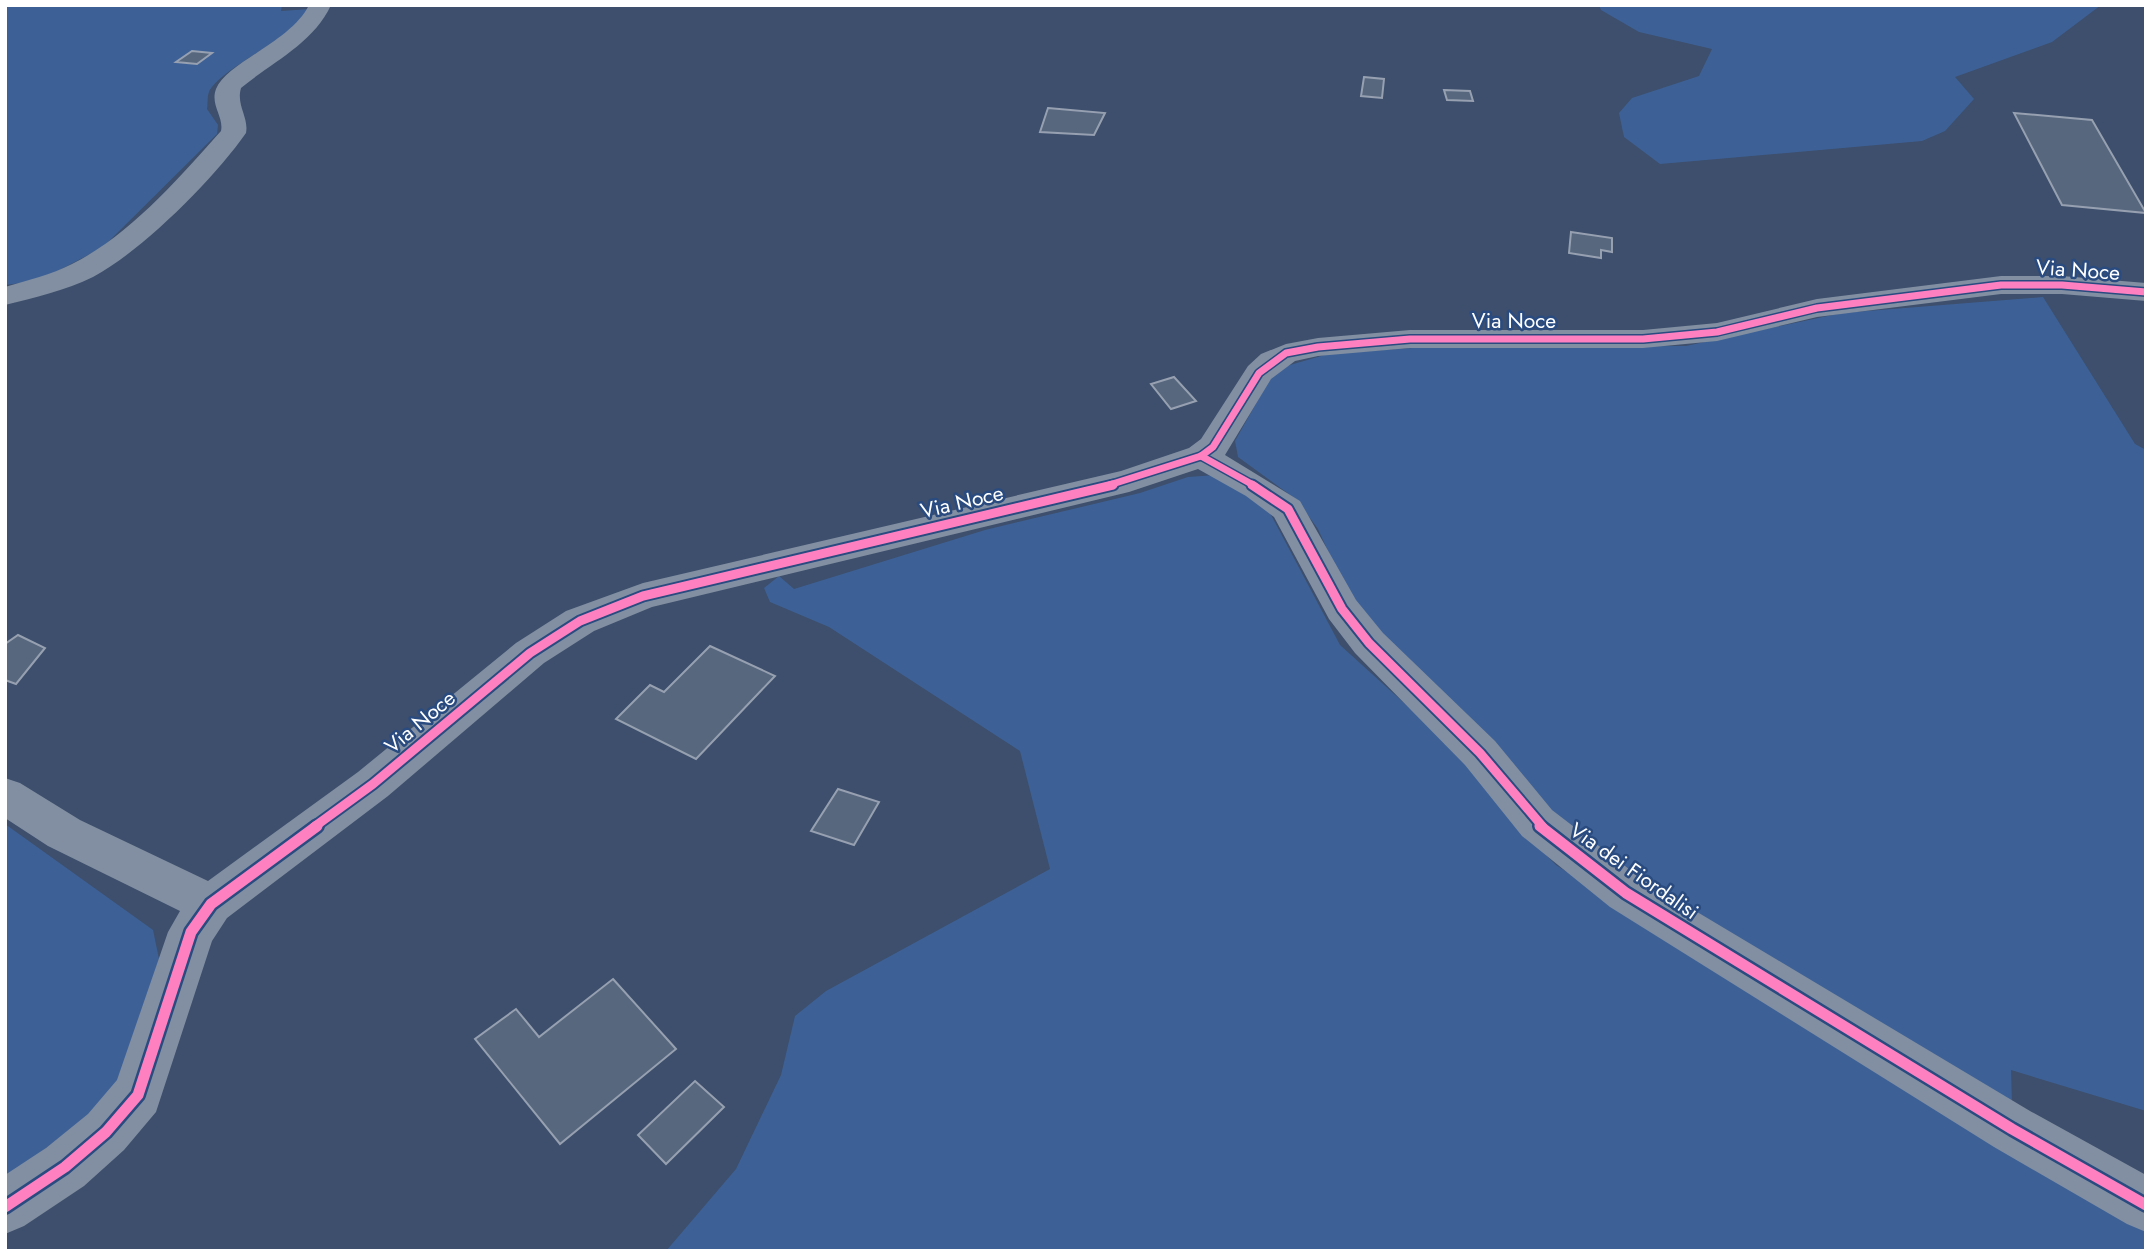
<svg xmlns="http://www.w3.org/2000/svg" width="2151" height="1256" font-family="Jost,sans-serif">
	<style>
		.green { fill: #3d6196 }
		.building { fill: #57677e; stroke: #96a0b1; stroke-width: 2 }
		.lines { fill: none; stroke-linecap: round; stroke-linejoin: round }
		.street { fill: #828fa2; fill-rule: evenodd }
		.cycleway-far2-casing { stroke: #294b80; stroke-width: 10 }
		.cycleway-far1-casing { stroke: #294b80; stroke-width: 13 }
		.cycleway-casing { stroke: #294b80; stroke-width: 16 }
		.cycleway-far2 { stroke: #ff80c0; stroke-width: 7 }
		.cycleway-far1 { stroke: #ff80c0; stroke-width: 9 }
		.cycleway { stroke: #ff80c0; stroke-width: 11 }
		.labels { text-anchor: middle; stroke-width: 5; stroke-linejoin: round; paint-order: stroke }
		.street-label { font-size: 21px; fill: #fff; stroke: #294b80 }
	</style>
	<rect width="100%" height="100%" fill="#3d4f6c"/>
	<g class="green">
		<path d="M5 5H282L281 11 310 9C291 39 218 70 209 92 207 97 208 104 207 109L218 125 217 134 103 247 56 272 29 282 5 285Z"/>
		<polygon points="1599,5 2101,5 2052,42 1955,77 1974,99 1945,131 1922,141 1660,164 1624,137 1619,113 1632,98 1699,76 1712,49 1639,32 1601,10"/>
		<polygon points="2043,297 2135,444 2146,450 2146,1111 2011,1070 2012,1105 1627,877 1543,803 1408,663 1350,599 1318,529 1297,500 1238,457 1235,441 1271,377 1283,367 1328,354 1427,347 1686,346 1842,313"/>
		<polygon points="1216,475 1269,511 1340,645 1457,751 1519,828 1556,865 1965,1125 2146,1231 2146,1251 666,1251 736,1169 781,1075 795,1016 826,991 1050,869 1020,751 829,627 770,602 764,588 779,576 794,589 985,530 1140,493 1188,477"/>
		<polygon points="5,824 153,930 159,959 120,1083 87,1116 5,1180"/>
	</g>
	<g class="building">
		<polygon points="192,51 212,53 197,64 176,62"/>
		<polygon points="1364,77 1384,79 1382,98 1361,96"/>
		<polygon points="1444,90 1470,91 1473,101 1447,100"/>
		<polygon points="1048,108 1105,113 1094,135 1040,132"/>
		<polygon points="2014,113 2092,120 2146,213 2062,205"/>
		<polygon points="1571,232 1612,238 1612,252 1601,250 1601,258 1569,253"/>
		<polygon points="1174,377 1196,401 1171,409 1151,384"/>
		<polygon points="18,635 45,648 16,684 5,680 5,644"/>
		<polygon points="710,646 775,676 696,759 616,719 650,685 664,692"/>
		<polygon points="838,789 879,802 854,845 811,831"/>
		<polygon points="613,979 676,1049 560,1144 475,1039 516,1009 539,1037"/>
		<polygon points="695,1081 724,1107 666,1164 638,1135"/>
	</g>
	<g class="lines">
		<g class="street">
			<path d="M309 5H331C313 44 272 62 241 88 236 106 249 117 246 133 214 179 142 251 93 277 66 290 34 298 5 305V287C28 280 51 275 72 264 130 235 178 179 221 131 224 117 210 105 216 89 227 62 291 42 309 5Z"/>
			<polygon points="2001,276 2062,276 2146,283 2146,301 2062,294 2001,294 1817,317 1717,341 1643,348 1410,348 1318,356 1295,361 1271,379 1225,455 1300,501 1356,600 1383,633 1495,741 1552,810 1642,879 2030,1111 2146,1175 2146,1232 2127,1224 1994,1147 1610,907 1522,836 1465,765 1355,653 1329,619 1274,517 1246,496 1198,469 1129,492 652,607 594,631 544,663 388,796 227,918 212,941 156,1112 124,1150 84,1186 24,1226 5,1234 5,1175 46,1148 88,1114 117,1080 168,932 180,911 48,846 5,818 5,778 20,783 80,820 208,881 358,772 516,643 566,611 643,583 1121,471 1189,448 1201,439 1248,366 1261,354 1286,344 1318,338 1410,330 1643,330 1717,323 1817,299"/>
		</g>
		<defs>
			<g id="cycleway-far2">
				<polyline points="1201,456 1255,486"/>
				<polyline points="1106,486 1201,456 1213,447 1259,373 1286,353 1318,347 1410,339 1643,339 1717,332 1817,308 2001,285 2062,285 2146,292"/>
			</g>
			<g id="cycleway-far1">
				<polyline points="1252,485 1288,509 1342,609 1369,643 1480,753 1543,827"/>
				<polyline points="314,827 373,784 530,653 580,621 643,596 1113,485"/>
			</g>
			<g id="cycleway">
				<polyline points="1540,826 1626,893 2012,1129 2146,1205"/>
				<polyline points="5,1207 65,1167 106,1132 138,1095 191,932 211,904 317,826"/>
			</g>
		</defs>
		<use href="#cycleway-far2" class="cycleway-far2-casing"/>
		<use href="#cycleway-far1" class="cycleway-far1-casing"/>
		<use href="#cycleway" class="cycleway-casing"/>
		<use href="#cycleway-far2" class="cycleway-far2"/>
		<use href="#cycleway-far1" class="cycleway-far1"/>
		<use href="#cycleway" class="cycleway"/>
	</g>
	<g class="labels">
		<g class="street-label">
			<text transform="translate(2078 270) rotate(4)" y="7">Via Noce</text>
			<text x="1514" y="328">Via Noce</text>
			<text transform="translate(962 502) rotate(-13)" y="7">Via Noce</text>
			<text transform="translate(420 722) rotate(-40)" y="7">Via Noce</text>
			<text transform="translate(1634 871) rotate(35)" y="7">Via dei Fiordalisi</text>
		</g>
	</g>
	<rect width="2151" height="1256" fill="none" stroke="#ffffff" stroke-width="14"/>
</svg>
